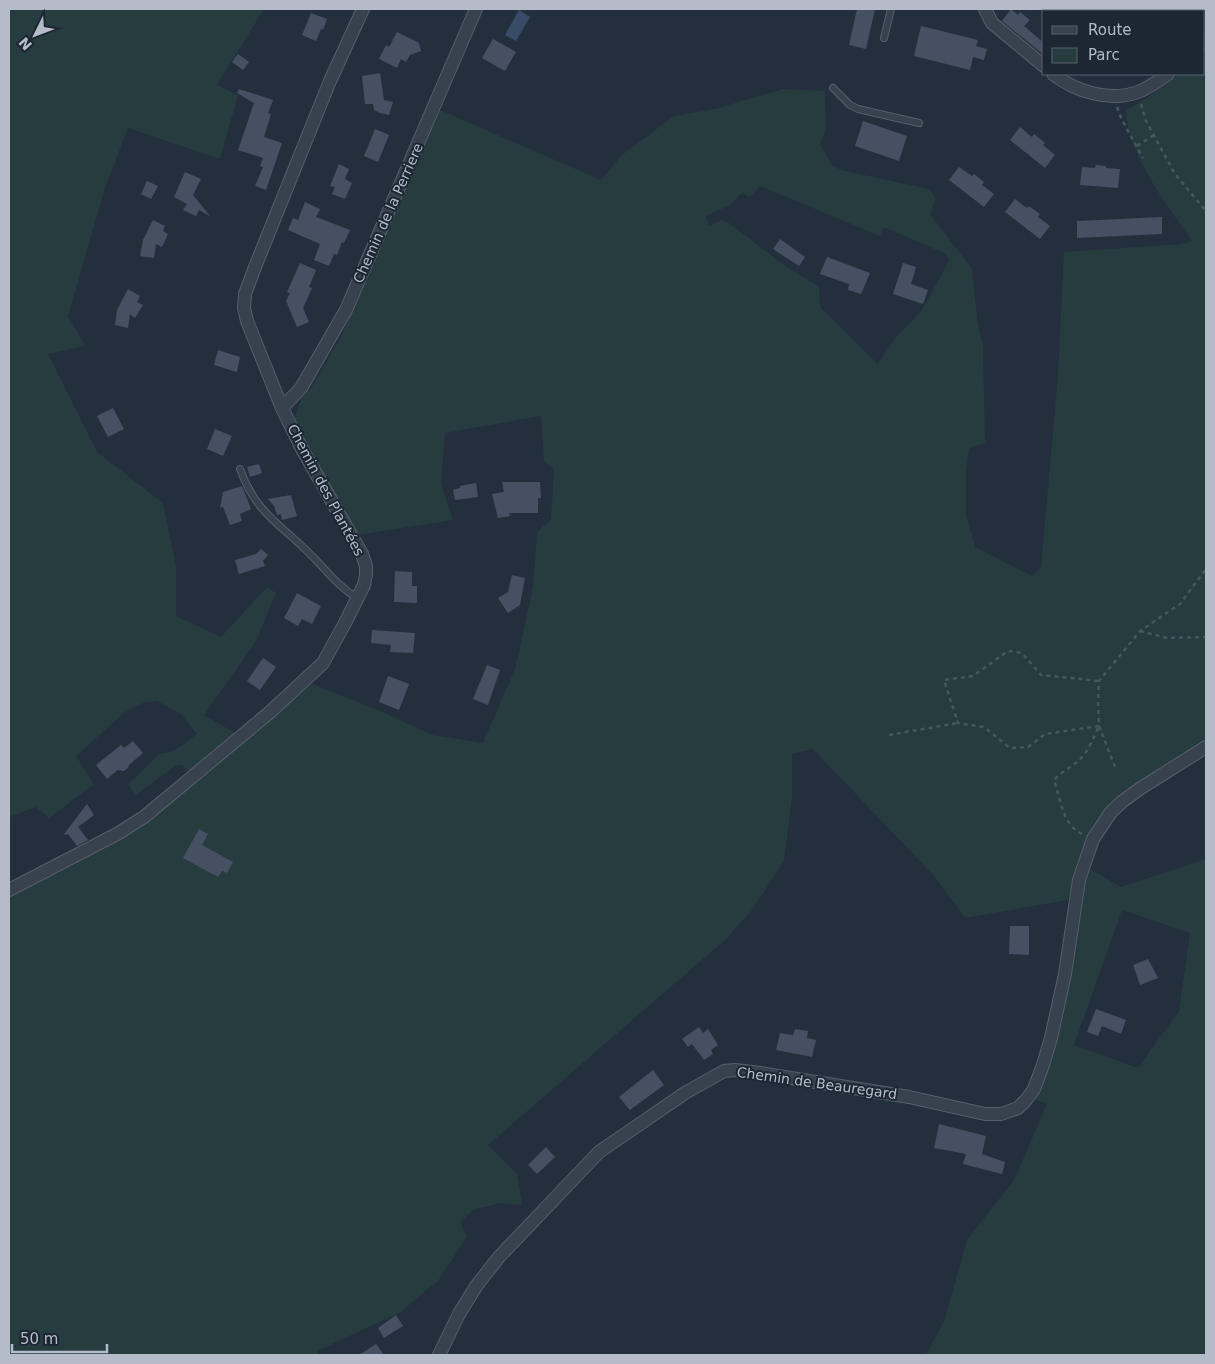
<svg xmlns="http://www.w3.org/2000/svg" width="1215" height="1364" font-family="'DejaVu Sans',sans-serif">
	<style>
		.green { fill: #263c3f; fill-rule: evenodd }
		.water { fill: #394c67 }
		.building { fill: #455162 }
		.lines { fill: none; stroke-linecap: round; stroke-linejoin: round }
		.service-casing { stroke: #565f6c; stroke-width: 8 }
		.minor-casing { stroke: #565f6c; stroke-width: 14 }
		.path { stroke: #44595c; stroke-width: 2.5; stroke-dasharray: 4 4; stroke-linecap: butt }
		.service { stroke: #38414e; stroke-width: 6 }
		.minor { stroke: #38414e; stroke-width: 12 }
		.labels { text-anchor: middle; stroke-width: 4; stroke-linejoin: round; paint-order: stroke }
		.street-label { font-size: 14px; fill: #b4bcc9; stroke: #1d2633 }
	</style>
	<rect width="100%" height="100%" fill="#242f3e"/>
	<g class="green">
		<polygon points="9,9 264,9 217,85 238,95 220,159 128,128 105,188 68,316 85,346 48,354 97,452 163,503 176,566 176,616 221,637 267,587 276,593 256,641 204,715 237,734 189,772 182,765 175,766 136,795 128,784 160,754 174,751 197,734 181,714 157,701 145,702 125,712 76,756 94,784 49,818 36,807 9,817"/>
		<path d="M1206 46V738L1203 742 1129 791 1073 879 1068 900 965 918 935 877 813 749 792 754V798L784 861 752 910 726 939 488 1145 517 1174 522 1205 500 1203 473 1210 460 1222 467 1237 438 1281 419 1296 401 1312 317 1351 320 1355H9V896L52 873 105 848 127 834 310 683 383 712 432 735 483 743 515 669 533 587 537 532 551 520 554 469 544 462 541 416 445 433 441 484 453 520 357 535 294 419 302 397 311 388 342 335 440 110 601 180 622 155 674 116 715 109 783 89 825 91 826 131 820 144 832 165 841 170 929 189 936 199 930 214 972 269 978 325 983 345 985 443 969 448 966 471V514L975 547 1032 576 1041 567 1058 376 1064 252 1181 244 1192 241C1168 206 1127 154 1126 111L1166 85 1179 74H1204V49ZM760 186 880 236 884 227 946 254 949 261 922 310 897 336 878 364 820 307 819 287 784 265 729 223 721 220 709 226 706 216 730 205 742 193 750 197Z"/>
		<path d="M1206 859V1355H926L944 1321 967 1240 1014 1180 1047 1104 1033 1098 1082 891 1090 869 1121 887ZM1122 910 1190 933 1179 1011 1138 1068 1074 1045Z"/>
	</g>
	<polygon class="water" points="519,10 530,17 516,41 505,35"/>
	<g class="building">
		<polygon points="857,9 875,9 866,49 849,45"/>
		<polygon points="1011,9 1018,15 1020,12 1030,20 1024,26 1044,43 1044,55 1002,21"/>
		<polygon points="311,13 327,19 323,30 321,29 316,41 302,35"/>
		<polygon points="921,26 978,40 976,46 987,49 984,60 973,57 970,70 914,56"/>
		<polygon points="397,32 419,43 421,51 410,55 406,62 401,59 397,68 379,59 386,45 389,47"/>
		<polygon points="493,39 516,52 505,71 482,58"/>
		<polygon points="238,54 249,62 243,70 232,62"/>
		<polygon points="380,73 384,100 393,102 389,115 380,113 374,110 373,104 365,104 362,76"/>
		<polygon points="239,89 273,100 268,113 271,114 264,137 282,143 266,190 255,186 263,167 260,166 263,158 238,150 254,103 237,93"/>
		<polygon points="863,121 907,136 899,161 855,146"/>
		<polygon points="1020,127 1032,137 1034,134 1045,143 1043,145 1055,155 1045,168 1010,140"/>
		<polygon points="375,129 389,135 378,162 364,156"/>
		<polygon points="339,164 349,169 345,179 352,183 345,199 332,194 335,187 330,186"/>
		<polygon points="1096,165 1106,166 1106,168 1120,169 1118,188 1080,185 1082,167 1095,168"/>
		<polygon points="959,167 972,176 974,174 984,182 982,185 994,194 984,207 949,180"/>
		<polygon points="185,172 201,179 193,195 210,216 199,210 196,216 183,210 187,204 174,197"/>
		<polygon points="147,181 158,186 151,199 141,194"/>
		<polygon points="1015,199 1027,208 1029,206 1040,214 1038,217 1050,226 1040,239 1005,212"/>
		<polygon points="305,202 320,209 316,217 350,230 344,243 342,242 337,255 334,254 329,266 314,260 320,244 288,230 293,218 298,220"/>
		<polygon points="1162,217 1162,234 1077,238 1077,221"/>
		<polygon points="153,220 165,226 163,231 168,234 162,247 156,244 154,258 140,256 143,240"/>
		<polygon points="780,239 805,257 799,266 773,249"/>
		<polygon points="827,257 870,273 861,294 848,290 849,284 820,274"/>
		<polygon points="300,263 316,270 309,287 312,288 303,308 309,322 297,327 286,301 290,293 287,292"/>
		<polygon points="903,263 916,267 911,284 928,290 923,304 893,294"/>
		<polygon points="128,289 140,296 137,302 143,305 135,318 130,314 128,328 115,325 117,310"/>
		<polygon points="218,350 240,357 237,372 214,365"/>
		<polygon points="113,408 124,429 108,437 97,416"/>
		<polygon points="215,429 232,436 223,456 207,449"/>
		<polygon points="259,464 262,473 250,477 247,467"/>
		<polygon points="502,482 540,482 541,498 538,498 538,513 509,513 510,516 498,518 492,494 504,492"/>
		<polygon points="476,483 478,497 455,500 453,490 460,488 460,486"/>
		<polygon points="242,486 251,509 240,514 242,521 230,525 223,507 220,508 223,492"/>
		<polygon points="291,495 297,516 282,520 281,514 277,515 274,506 268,499"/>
		<polygon points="261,549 268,555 263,561 265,566 239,574 235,560 256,554"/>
		<polygon points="395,571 412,572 412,586 417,586 417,603 394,602"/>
		<polygon points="512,575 525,578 520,605 508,613 498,598 508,592"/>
		<polygon points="297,593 321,606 312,624 302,619 298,626 284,618"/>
		<polygon points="372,630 415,633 413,653 390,652 391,645 371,643"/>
		<polygon points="263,658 276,667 260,690 247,681"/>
		<polygon points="487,665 500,670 488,705 473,699"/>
		<polygon points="388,676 409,684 399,710 379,702"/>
		<polygon points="133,741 143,753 129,765 128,768 124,771 118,770 107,779 96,765 121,745 124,748"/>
		<polygon points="87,804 94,815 78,827 88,840 77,846 68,834 66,835 64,834"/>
		<polygon points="199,829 208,834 202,845 233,862 227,873 222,871 218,877 183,858"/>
		<polygon points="1010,926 1029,926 1029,955 1009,954"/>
		<polygon points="1148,959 1158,978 1140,985 1133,965"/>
		<polygon points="1096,1009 1126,1020 1121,1034 1102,1026 1098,1036 1087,1032"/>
		<polygon points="699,1027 703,1033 708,1029 718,1045 711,1050 713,1054 704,1060 692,1044 688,1047 682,1039"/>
		<polygon points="795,1029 808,1031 807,1038 816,1040 812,1057 776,1050 780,1033 793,1035"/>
		<polygon points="653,1070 664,1085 630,1110 619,1097"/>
		<polygon points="939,1124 986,1136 982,1154 1005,1162 1002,1174 963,1164 966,1154 934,1148"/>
		<polygon points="546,1147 555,1157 537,1174 528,1165"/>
		<polygon points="396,1315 403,1326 384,1338 378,1328"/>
		<polygon points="376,1344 384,1355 359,1355"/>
	</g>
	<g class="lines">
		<defs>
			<g id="service">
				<polyline points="884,38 891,9"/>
				<polyline points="833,88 850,105 858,109 919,123"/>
				<path d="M240 469C256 514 281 524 312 556 327 571 339 587 357 598"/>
			</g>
			<g id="minor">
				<polyline points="985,9 992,23 1044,66"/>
				<polyline points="1204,42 1206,40"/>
				<path d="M1053 74C1076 92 1110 102 1138 92 1149 88 1158 81 1168 74"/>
				<polyline points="282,408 301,388 346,310 476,9"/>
				<polyline points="9,890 117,834 144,817 269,713 323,663 345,623 364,585 366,575 366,566 362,554 302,449 282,408 247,321 244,308 245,294 255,267 330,81 363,9"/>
				<polyline points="439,1355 459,1314 477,1285 499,1257 599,1152 685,1093 724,1071 735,1070 760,1073 909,1097 985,1114 1001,1114 1018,1108 1026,1100 1034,1089 1043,1065 1051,1038 1065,974 1079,880 1093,839 1111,812 1123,801 1141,788 1206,747"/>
			</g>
		</defs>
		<use href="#service" class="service-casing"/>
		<use href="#minor" class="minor-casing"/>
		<g class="path">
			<polyline points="1141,104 1146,121 1175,174 1206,211"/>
			<polyline points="1117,107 1121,118 1143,158"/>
			<polyline points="1137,146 1154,135"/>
			<polyline points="1140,631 1167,638 1206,637"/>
			<polyline points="1099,726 1045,734 1028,747 1010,748 984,727 958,723 944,680 973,676 1008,651 1022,653 1041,675 1099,681"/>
			<polyline points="889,735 958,723"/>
			<polyline points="1115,767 1099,726 1098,702 1099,681 1140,631 1180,604 1206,569"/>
			<path d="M1082 834C1062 824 1061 800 1054 780 1062 771 1074 766 1082 757 1090 748 1094 736 1099 726"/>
		</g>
		<use href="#service" class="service"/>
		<use href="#minor" class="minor"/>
	</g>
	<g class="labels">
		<g class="street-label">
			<text transform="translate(388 213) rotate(-66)" y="5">Chemin de la Perriere</text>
			<text transform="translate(326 490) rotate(62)" y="5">Chemin des Plantées</text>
			<text transform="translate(817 1083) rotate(8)" y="5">Chemin de Beauregard</text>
		</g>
	</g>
	<rect width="1215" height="1364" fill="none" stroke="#b4bcc9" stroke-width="20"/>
	<rect x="1042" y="10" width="162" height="65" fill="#1d2633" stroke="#59626f"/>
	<rect x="1052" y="26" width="25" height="8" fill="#38414e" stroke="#59626f"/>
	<text x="1088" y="35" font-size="15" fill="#b4bcc9">Route</text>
	<rect x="1052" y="48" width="25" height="15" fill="#263c3f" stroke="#59626f"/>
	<text x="1088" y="60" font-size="15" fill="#b4bcc9">Parc</text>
	<g transform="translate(35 35) rotate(228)" stroke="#1d2633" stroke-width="4" paint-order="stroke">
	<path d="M0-4L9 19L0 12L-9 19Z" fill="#b4bcc9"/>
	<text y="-8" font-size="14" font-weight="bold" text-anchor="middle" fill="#b4bcc9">N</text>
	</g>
	<path d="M12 1344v8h95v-8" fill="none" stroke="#b4bcc9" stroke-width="2.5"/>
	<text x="20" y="1344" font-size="15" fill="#b4bcc9" stroke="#1d2633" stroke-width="4" paint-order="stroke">50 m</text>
</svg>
